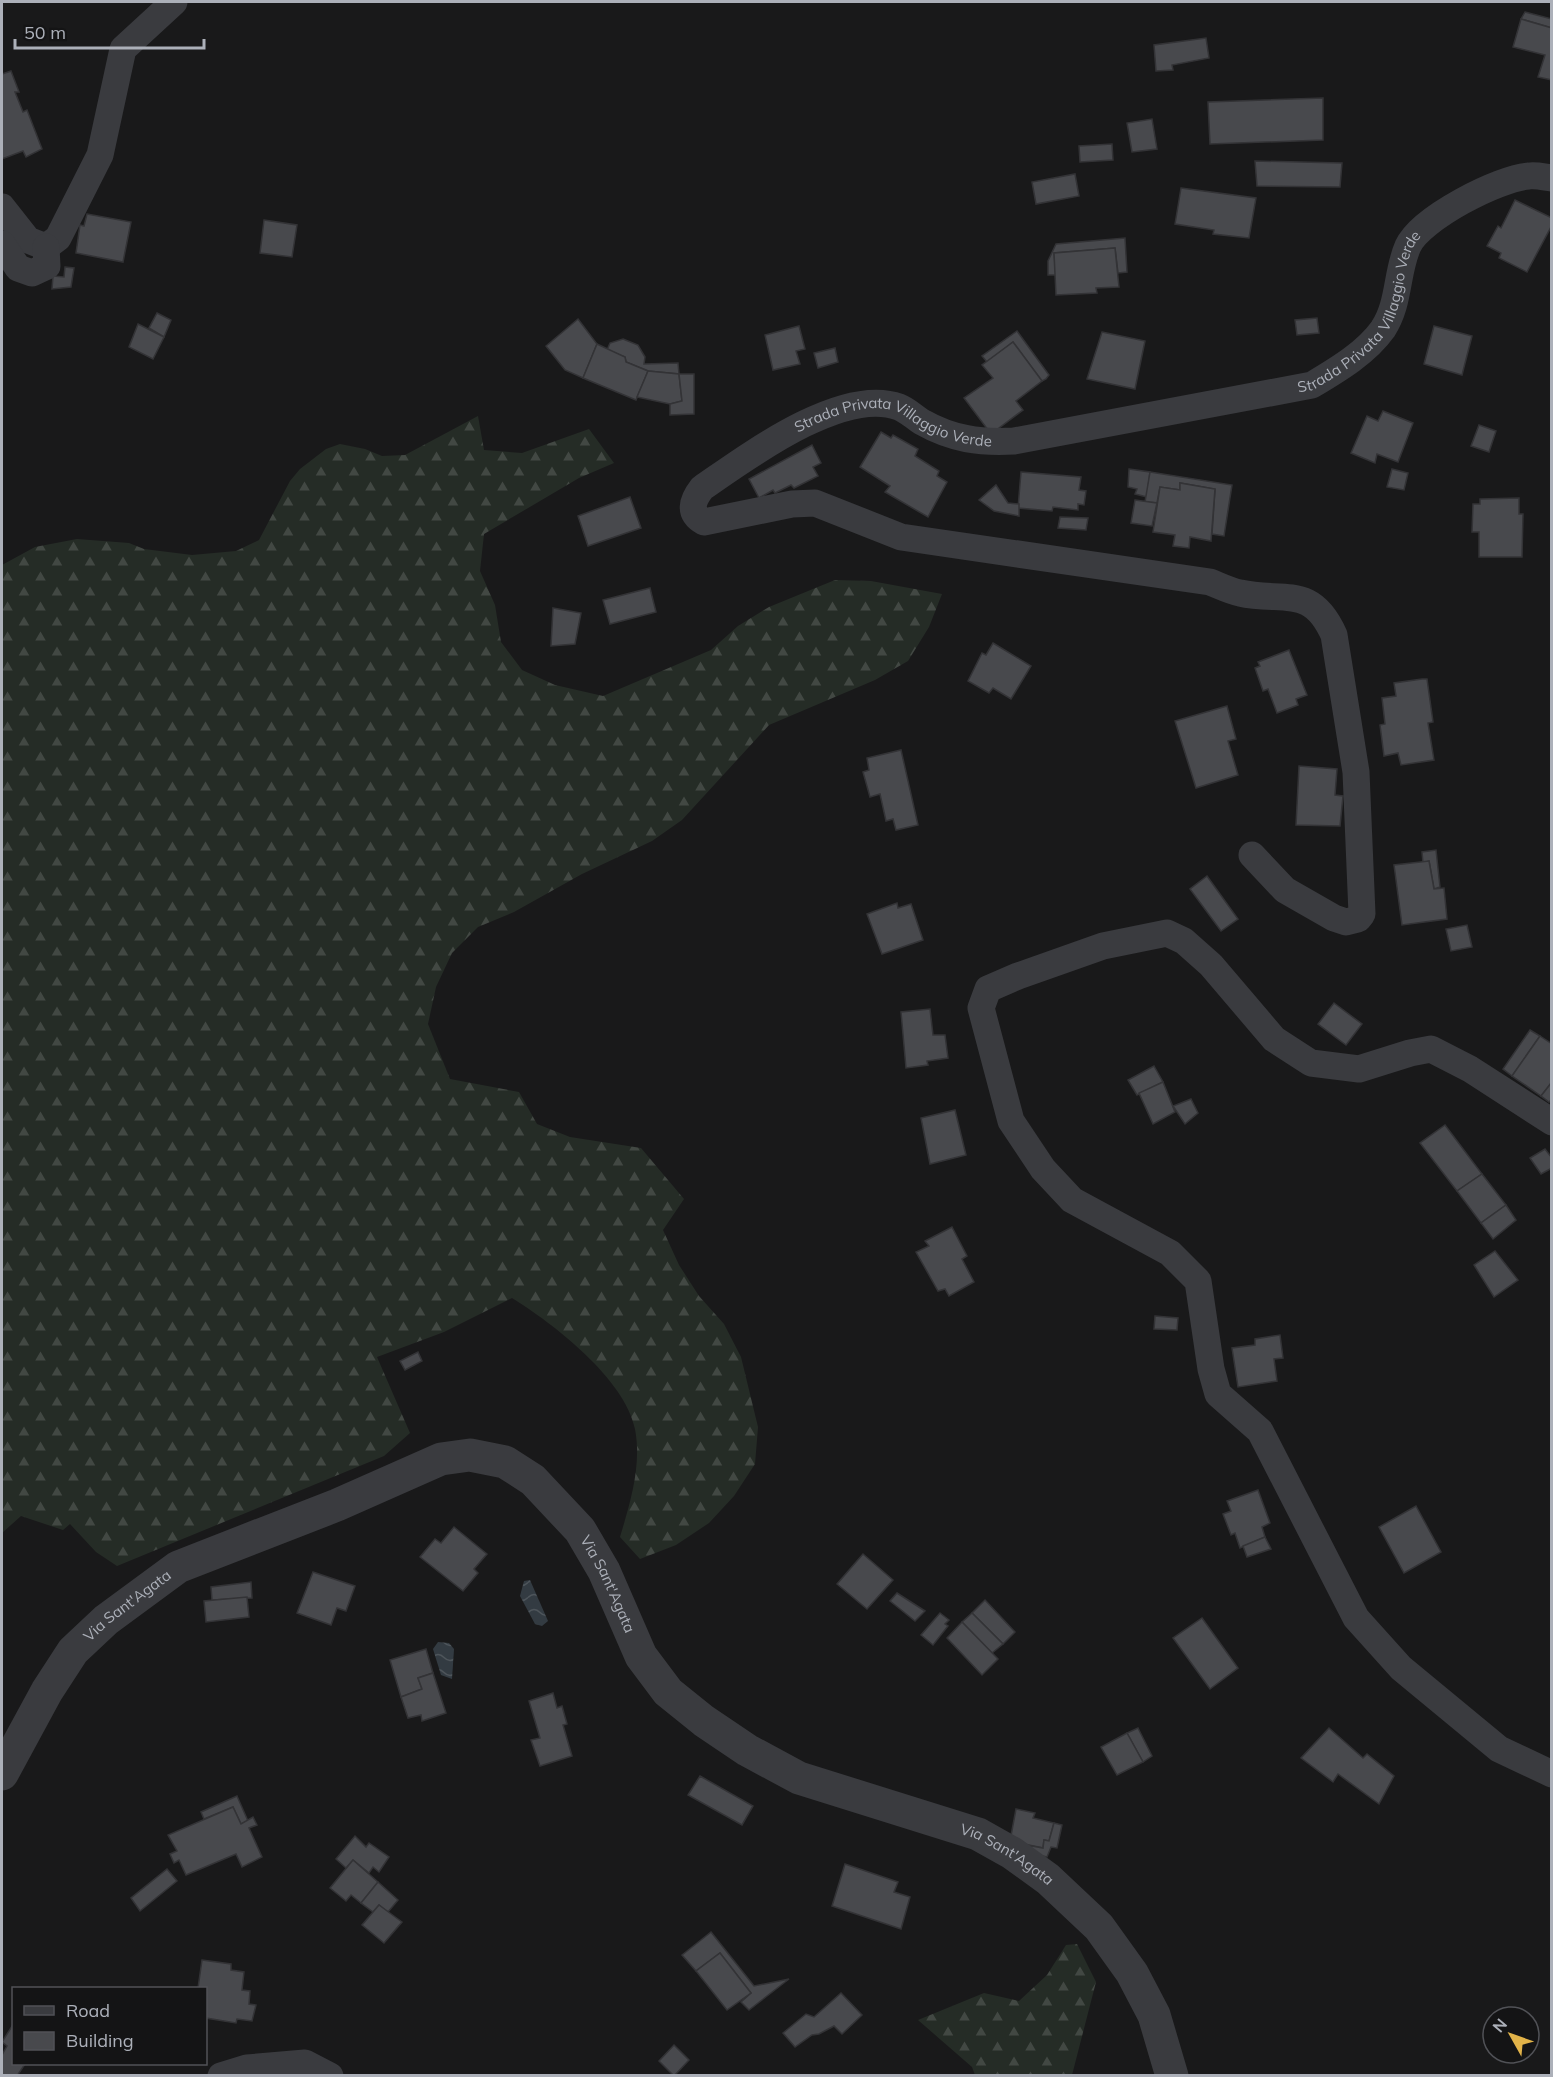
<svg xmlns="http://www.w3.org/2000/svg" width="1553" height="2077" font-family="Mulish,sans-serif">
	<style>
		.forest { fill: url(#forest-firs) }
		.water { fill: url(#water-waves) }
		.building { fill: #48494d; stroke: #333336; stroke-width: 1.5 }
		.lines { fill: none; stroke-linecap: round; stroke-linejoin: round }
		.minor { stroke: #3a3b3f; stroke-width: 27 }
		.tertiary { stroke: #3a3b3f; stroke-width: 33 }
		.labels { text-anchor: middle; stroke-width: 6; stroke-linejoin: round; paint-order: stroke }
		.street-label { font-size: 15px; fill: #acb0b9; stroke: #141415 }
	</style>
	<defs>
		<pattern id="forest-firs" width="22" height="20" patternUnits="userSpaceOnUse" patternTransform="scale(1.5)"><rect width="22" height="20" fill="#252c26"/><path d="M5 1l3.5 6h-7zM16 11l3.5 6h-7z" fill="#424843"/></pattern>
		<pattern id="water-waves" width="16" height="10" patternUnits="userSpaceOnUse" patternTransform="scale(1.5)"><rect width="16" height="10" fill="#333b42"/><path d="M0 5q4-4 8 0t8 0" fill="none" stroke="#4e555b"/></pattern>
	</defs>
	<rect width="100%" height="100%" fill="#19191a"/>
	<g class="forest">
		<path d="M478 416 484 450 522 453 589 429 614 463 579 478 484 534 480 571 495 605 501 642 522 670 555 685 603 696 711 650 738 626 769 607 835 580 871 581 942 594 929 627 908 661 875 680 769 725 682 820 652 841 582 874 514 912 478 927 452 953 436 987 428 1024 450 1079 519 1092 537 1124 570 1137 641 1148 684 1199 663 1230 679 1265 699 1296 724 1324 741 1357 758 1427 755 1464 734 1496 709 1523 676 1545 640 1559 620 1537C630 1504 642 1465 635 1429 625 1379 554 1324 512 1298L444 1332 377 1357 410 1433 384 1456 117 1566 96 1552 70 1524 63 1530 21 1516 2 1533V565L35 547 77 539 129 543 144 549 192 555 236 551 259 540 290 481 300 469 326 449 340 444 365 449 382 456 405 455Z"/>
		<polygon points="1077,1944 1096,1982 1072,2075 975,2075 972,2067 918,2020 984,1993 1019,2001 1047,1975 1066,1945"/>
	</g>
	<g class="water">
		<polygon points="530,1580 548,1621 542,1626 535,1624 520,1596 524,1581"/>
		<polygon points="438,1642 449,1643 454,1649 452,1679 441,1675 433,1649"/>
	</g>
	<g class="building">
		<polygon points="1525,12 1552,19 1552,28 1521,19"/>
		<polygon points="1521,19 1552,28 1552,80 1538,77 1545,55 1513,47"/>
		<polygon points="1206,38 1209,58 1172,65 1173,70 1156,71 1154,45"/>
		<polygon points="11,71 19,92 15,92 23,112 27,110 42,149 26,157 23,151 2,159 2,74"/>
		<polygon points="1323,98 1323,140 1210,144 1208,102"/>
		<polygon points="1152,119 1157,149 1132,152 1127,123"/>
		<polygon points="1112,144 1113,160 1080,162 1079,146"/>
		<polygon points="1255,161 1342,163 1340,187 1257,186"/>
		<polygon points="1075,174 1079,196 1036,204 1032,182"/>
		<polygon points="1181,188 1256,198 1249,238 1213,234 1214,230 1175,224"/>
		<polygon points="1515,200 1552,218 1552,225 1527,272 1499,258 1501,253 1487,246 1498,226 1501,228"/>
		<polygon points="87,214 131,222 123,262 76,253 80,225 84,226"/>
		<polygon points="264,220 297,225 292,257 260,253"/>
		<polygon points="1125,238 1127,272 1118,273 1115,248 1054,253 1056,275 1048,275 1048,261 1056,244"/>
		<polygon points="1115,248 1119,287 1096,288 1097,293 1056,295 1054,253"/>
		<polygon points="65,267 74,268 71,287 52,289 53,276 64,277"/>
		<polygon points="157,313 171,320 164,337 149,328"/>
		<polygon points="1317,318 1319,333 1297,335 1295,320"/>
		<polygon points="578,319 597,344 583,378 565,370 546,346"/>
		<polygon points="138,324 164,337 153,359 129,347"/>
		<polygon points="799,326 805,349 796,351 800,364 773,370 765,335"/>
		<polygon points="1434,326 1472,336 1462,375 1424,364"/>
		<polygon points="1017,331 1049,375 1046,379 1042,381 1013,342 987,362 982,356"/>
		<polygon points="1102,332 1145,341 1135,389 1087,379"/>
		<polygon points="623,339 638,345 645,357 644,364 678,363 679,374 648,371 626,362 625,357 607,350 610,343"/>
		<polygon points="1013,342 1042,381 1016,401 1023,410 991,434 964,398 993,378 982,365"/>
		<polygon points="597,344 625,357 626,362 648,371 636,400 583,378"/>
		<polygon points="835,348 838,362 818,368 814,353"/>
		<polygon points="648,371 679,374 682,401 670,404 637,397"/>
		<polygon points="679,374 694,374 694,414 670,415 670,404 682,401"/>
		<polygon points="1383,411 1413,423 1398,462 1377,454 1375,463 1351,453 1367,416 1378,421"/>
		<polygon points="1479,425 1496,431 1489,452 1471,446"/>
		<polygon points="881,432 891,438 893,435 918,449 915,456 939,471 937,476 947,482 928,517 885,492 890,486 860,467"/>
		<polygon points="812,445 821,463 813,467 818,476 794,488 791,485 775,493 773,490 759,498 749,479"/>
		<polygon points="1129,469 1150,472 1147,497 1135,494 1137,489 1128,487"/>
		<polygon points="1392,469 1408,473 1404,490 1387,487"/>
		<polygon points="1021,472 1081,477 1079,490 1086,491 1084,505 1078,504 1078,510 1053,507 1052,511 1018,508"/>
		<polygon points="1150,472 1232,485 1224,536 1212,534 1215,489 1180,483 1180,490 1160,487 1157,503 1145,502"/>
		<polygon points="1180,483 1215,489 1211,541 1190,537 1189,548 1173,546 1175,535 1153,532 1160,487 1180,490"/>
		<polygon points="996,485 1008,503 1019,504 1019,516 994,511 979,500"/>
		<polygon points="630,497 641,528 588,546 578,516"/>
		<polygon points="1519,498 1519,514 1523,514 1522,557 1479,557 1479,532 1472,532 1473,504 1480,504 1480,499"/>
		<polygon points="1135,500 1157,503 1152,526 1131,523"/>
		<polygon points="1060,517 1088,518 1086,530 1058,528"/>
		<polygon points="650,588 656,612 610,624 603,600"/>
		<polygon points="553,608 581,613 575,644 551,646"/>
		<polygon points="993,643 1031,666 1011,699 993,688 989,693 968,681 982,653 986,655"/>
		<polygon points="1289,650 1307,695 1296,699 1298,705 1277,713 1268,689 1263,691 1255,668 1260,666 1258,662"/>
		<polygon points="1422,679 1427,679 1433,722 1428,723 1434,760 1401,765 1398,753 1384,756 1380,725 1385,724 1382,698 1396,696 1394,683"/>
		<polygon points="1227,706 1236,739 1228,741 1238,775 1196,788 1175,721"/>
		<polygon points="901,750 918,825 896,830 893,819 886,821 880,794 870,797 863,772 869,770 867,758"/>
		<polygon points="1299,766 1337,769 1335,795 1343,796 1340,826 1296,825"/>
		<polygon points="1436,850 1440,887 1434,889 1429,861 1423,863 1422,852"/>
		<polygon points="1429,861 1434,889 1444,888 1447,919 1402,925 1394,865"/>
		<polygon points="1207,876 1238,919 1221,931 1190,889"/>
		<polygon points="897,903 898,908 911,904 923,940 882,954 867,914"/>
		<polygon points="1467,925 1472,947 1451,951 1446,929"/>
		<polygon points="1334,1003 1362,1024 1346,1045 1318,1024"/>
		<polygon points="930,1009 933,1035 945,1035 948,1058 927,1061 928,1065 906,1068 901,1012"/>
		<polygon points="1530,1030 1540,1036 1512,1076 1503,1069"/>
		<polygon points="1540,1036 1552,1044 1552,1082 1541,1096 1512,1076"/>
		<polygon points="1154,1066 1163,1082 1137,1095 1128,1080"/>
		<polygon points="1163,1082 1175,1112 1153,1124 1139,1093"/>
		<polygon points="1552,1082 1552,1099 1549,1102 1541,1096"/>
		<polygon points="1191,1099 1198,1113 1185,1124 1173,1106"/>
		<polygon points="955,1110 966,1155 930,1164 921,1118"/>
		<polygon points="1445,1125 1482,1174 1457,1191 1420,1143"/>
		<polygon points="1545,1149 1552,1158 1552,1168 1541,1174 1530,1158"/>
		<polygon points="1482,1174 1506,1205 1481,1223 1457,1191"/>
		<polygon points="1506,1205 1516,1220 1493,1239 1481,1223"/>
		<polygon points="952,1227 967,1256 962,1259 974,1282 949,1296 945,1289 938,1291 916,1252 929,1246 925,1241"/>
		<polygon points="1495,1251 1518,1280 1494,1297 1474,1265"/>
		<polygon points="1155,1316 1178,1318 1177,1330 1154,1329"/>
		<polygon points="1280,1335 1283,1358 1274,1359 1277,1381 1238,1387 1232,1348 1255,1345 1255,1339"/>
		<polygon points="418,1352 422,1361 405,1370 400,1361"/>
		<polygon points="1258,1490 1270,1523 1262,1527 1265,1537 1240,1548 1235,1533 1231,1535 1223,1514 1231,1511 1227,1501"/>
		<polygon points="1416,1506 1441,1552 1404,1573 1379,1527"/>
		<polygon points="454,1527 487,1554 474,1569 478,1573 463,1591 420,1557 435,1539 441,1543"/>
		<polygon points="1265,1537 1271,1549 1247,1557 1243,1546"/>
		<polygon points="863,1554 893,1580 867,1609 837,1584"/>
		<polygon points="313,1572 355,1586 346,1611 337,1608 331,1625 297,1613"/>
		<polygon points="251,1582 252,1598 212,1600 211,1587"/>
		<polygon points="897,1593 925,1611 915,1621 890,1601"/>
		<polygon points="247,1597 249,1617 206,1622 204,1601"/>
		<polygon points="985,1600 1015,1632 1003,1644 972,1613"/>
		<polygon points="940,1613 949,1620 945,1624 948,1626 933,1645 921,1635"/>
		<polygon points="972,1613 1003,1644 992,1653 962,1622"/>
		<polygon points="1202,1618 1238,1668 1210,1689 1173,1638"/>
		<polygon points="962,1622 998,1659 982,1675 947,1638"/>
		<polygon points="426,1649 433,1673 418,1678 422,1689 401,1697 390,1660"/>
		<polygon points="433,1673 446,1713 422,1721 421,1715 408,1718 401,1697 422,1689 418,1678"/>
		<polygon points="553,1693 557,1708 562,1706 567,1724 563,1725 572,1756 540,1766 531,1740 540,1738 529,1701"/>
		<polygon points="1138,1728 1152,1756 1143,1762 1127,1733"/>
		<polygon points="1329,1728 1363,1758 1367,1754 1394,1776 1379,1804 1338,1774 1333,1782 1301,1758"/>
		<polygon points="1127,1733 1143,1762 1117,1775 1101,1747"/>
		<polygon points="700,1776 753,1806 742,1825 688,1795"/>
		<polygon points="237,1796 248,1821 241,1824 233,1807 204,1819 201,1812"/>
		<polygon points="233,1807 241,1824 253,1817 257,1825 249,1828 262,1857 242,1867 236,1854 186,1875 179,1860 174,1863 170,1854 177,1851 168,1835"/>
		<polygon points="1016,1809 1035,1813 1033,1818 1054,1823 1049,1841 1044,1840 1043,1848 1010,1841"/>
		<polygon points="1054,1823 1062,1825 1057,1848 1051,1847 1047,1857 1029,1853 1032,1846 1043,1848 1044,1840 1049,1841"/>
		<polygon points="355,1836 366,1847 369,1843 389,1857 379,1872 373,1867 369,1873 353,1860 346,1868 336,1859"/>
		<polygon points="353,1860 378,1882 361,1903 351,1895 346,1901 330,1888"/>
		<polygon points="845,1864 898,1882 894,1892 910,1897 901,1929 832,1906"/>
		<polygon points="167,1869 177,1881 140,1911 131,1898"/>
		<polygon points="378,1882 398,1900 388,1912 379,1905 373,1912 361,1903"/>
		<polygon points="379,1905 402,1922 384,1943 362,1925"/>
		<polygon points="711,1932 754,1986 789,1979 749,2010 741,2002 751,1993 720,1953 696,1971 682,1955"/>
		<polygon points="720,1953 751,1993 727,2010 696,1971"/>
		<polygon points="202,1960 231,1964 231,1970 244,1972 242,1990 250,1991 249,2004 256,2005 252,2021 237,2019 236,2023 206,2018 206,1988 198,1988"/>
		<polygon points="841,1993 862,2015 842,2034 834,2026 819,2034 812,2035 795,2047 783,2033 806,2014 814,2017"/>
		<polygon points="14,2023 14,2064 25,2064 17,2076 2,2076 2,2055 7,2046 2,2042"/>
		<polygon points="674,2045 689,2060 674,2076 659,2061"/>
	</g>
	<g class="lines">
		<g class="minor">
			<polyline points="2,207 28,240 46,247 58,238 100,155 123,49 174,2"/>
			<polyline points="2,244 18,268 32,273 47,266 46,247"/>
			<path id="s1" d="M1252 855 1285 890 1334 918 1346 922 1358 919 1362 914 1356 772 1334 635C1311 583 1283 603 1240 593 1230 591 1220 586 1210 582L901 537 815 503 792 504 704 522C688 513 692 501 702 488 747 457 842 386 899 407 907 410 914 417 922 422 952 439 980 443 1014 441L1312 385C1337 370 1366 353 1383 329 1400 303 1396 273 1408 246 1421 218 1499 178 1529 176 1536 175 1544 177 1552 178"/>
			<polyline points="1552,1122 1470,1069 1431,1049 1410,1053 1359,1069 1311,1063 1274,1039 1211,965 1184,941 1167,933 1103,946 1018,976 988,989 981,1008 1011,1121 1043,1169 1072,1200 1170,1253 1198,1281 1211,1369 1218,1394 1260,1431 1356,1618 1401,1668 1499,1749 1552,1774"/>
			<polyline points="221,2076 247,2068 305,2063 330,2076"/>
		</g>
		<path class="tertiary" id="s2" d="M2 1774 47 1691 73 1651 106 1620 178 1567 337 1505 441 1459 470 1455 505 1462 533 1480 580 1530 604 1571 641 1656 668 1692 704 1721 747 1750 799 1778 978 1834 1012 1853 1048 1879 1099 1927 1132 1973 1154 2015 1172 2076"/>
	</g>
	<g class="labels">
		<g class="street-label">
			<text dy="5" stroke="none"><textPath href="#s1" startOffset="1854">Strada Privata Villaggio Verde</textPath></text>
			<text dy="5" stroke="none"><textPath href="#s1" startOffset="1334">Strada Privata Villaggio Verde</textPath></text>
			<text dy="5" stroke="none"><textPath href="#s2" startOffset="789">Via Sant'Agata</textPath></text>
			<text dy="5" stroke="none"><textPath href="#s2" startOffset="213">Via Sant'Agata</textPath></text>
			<text dy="5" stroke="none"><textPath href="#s2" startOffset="1293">Via Sant'Agata</textPath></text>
		</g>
	</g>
	<rect width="1553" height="2077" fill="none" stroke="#acb0b9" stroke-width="6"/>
	<rect x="12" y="1987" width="195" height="78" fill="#141415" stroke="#515257" stroke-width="1.5"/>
	<rect x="24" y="2006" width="30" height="9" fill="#3a3b3f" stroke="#515257" stroke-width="1.5"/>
	<text x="66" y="2017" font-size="18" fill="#acb0b9">Road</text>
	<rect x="24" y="2032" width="30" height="18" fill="#48494d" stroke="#515257" stroke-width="1.5"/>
	<text x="66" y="2047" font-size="18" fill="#acb0b9">Building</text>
	<g transform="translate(1511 2035) rotate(310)"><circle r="28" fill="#141415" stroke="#515257" stroke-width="1.5"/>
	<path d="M0-4.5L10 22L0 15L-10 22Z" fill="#e2b349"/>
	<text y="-9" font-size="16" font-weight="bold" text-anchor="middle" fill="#acb0b9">N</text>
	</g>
	<path d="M15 39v9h189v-9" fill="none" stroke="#acb0b9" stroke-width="3"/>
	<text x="24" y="39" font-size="18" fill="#acb0b9" stroke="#141415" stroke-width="4.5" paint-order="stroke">50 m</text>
</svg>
